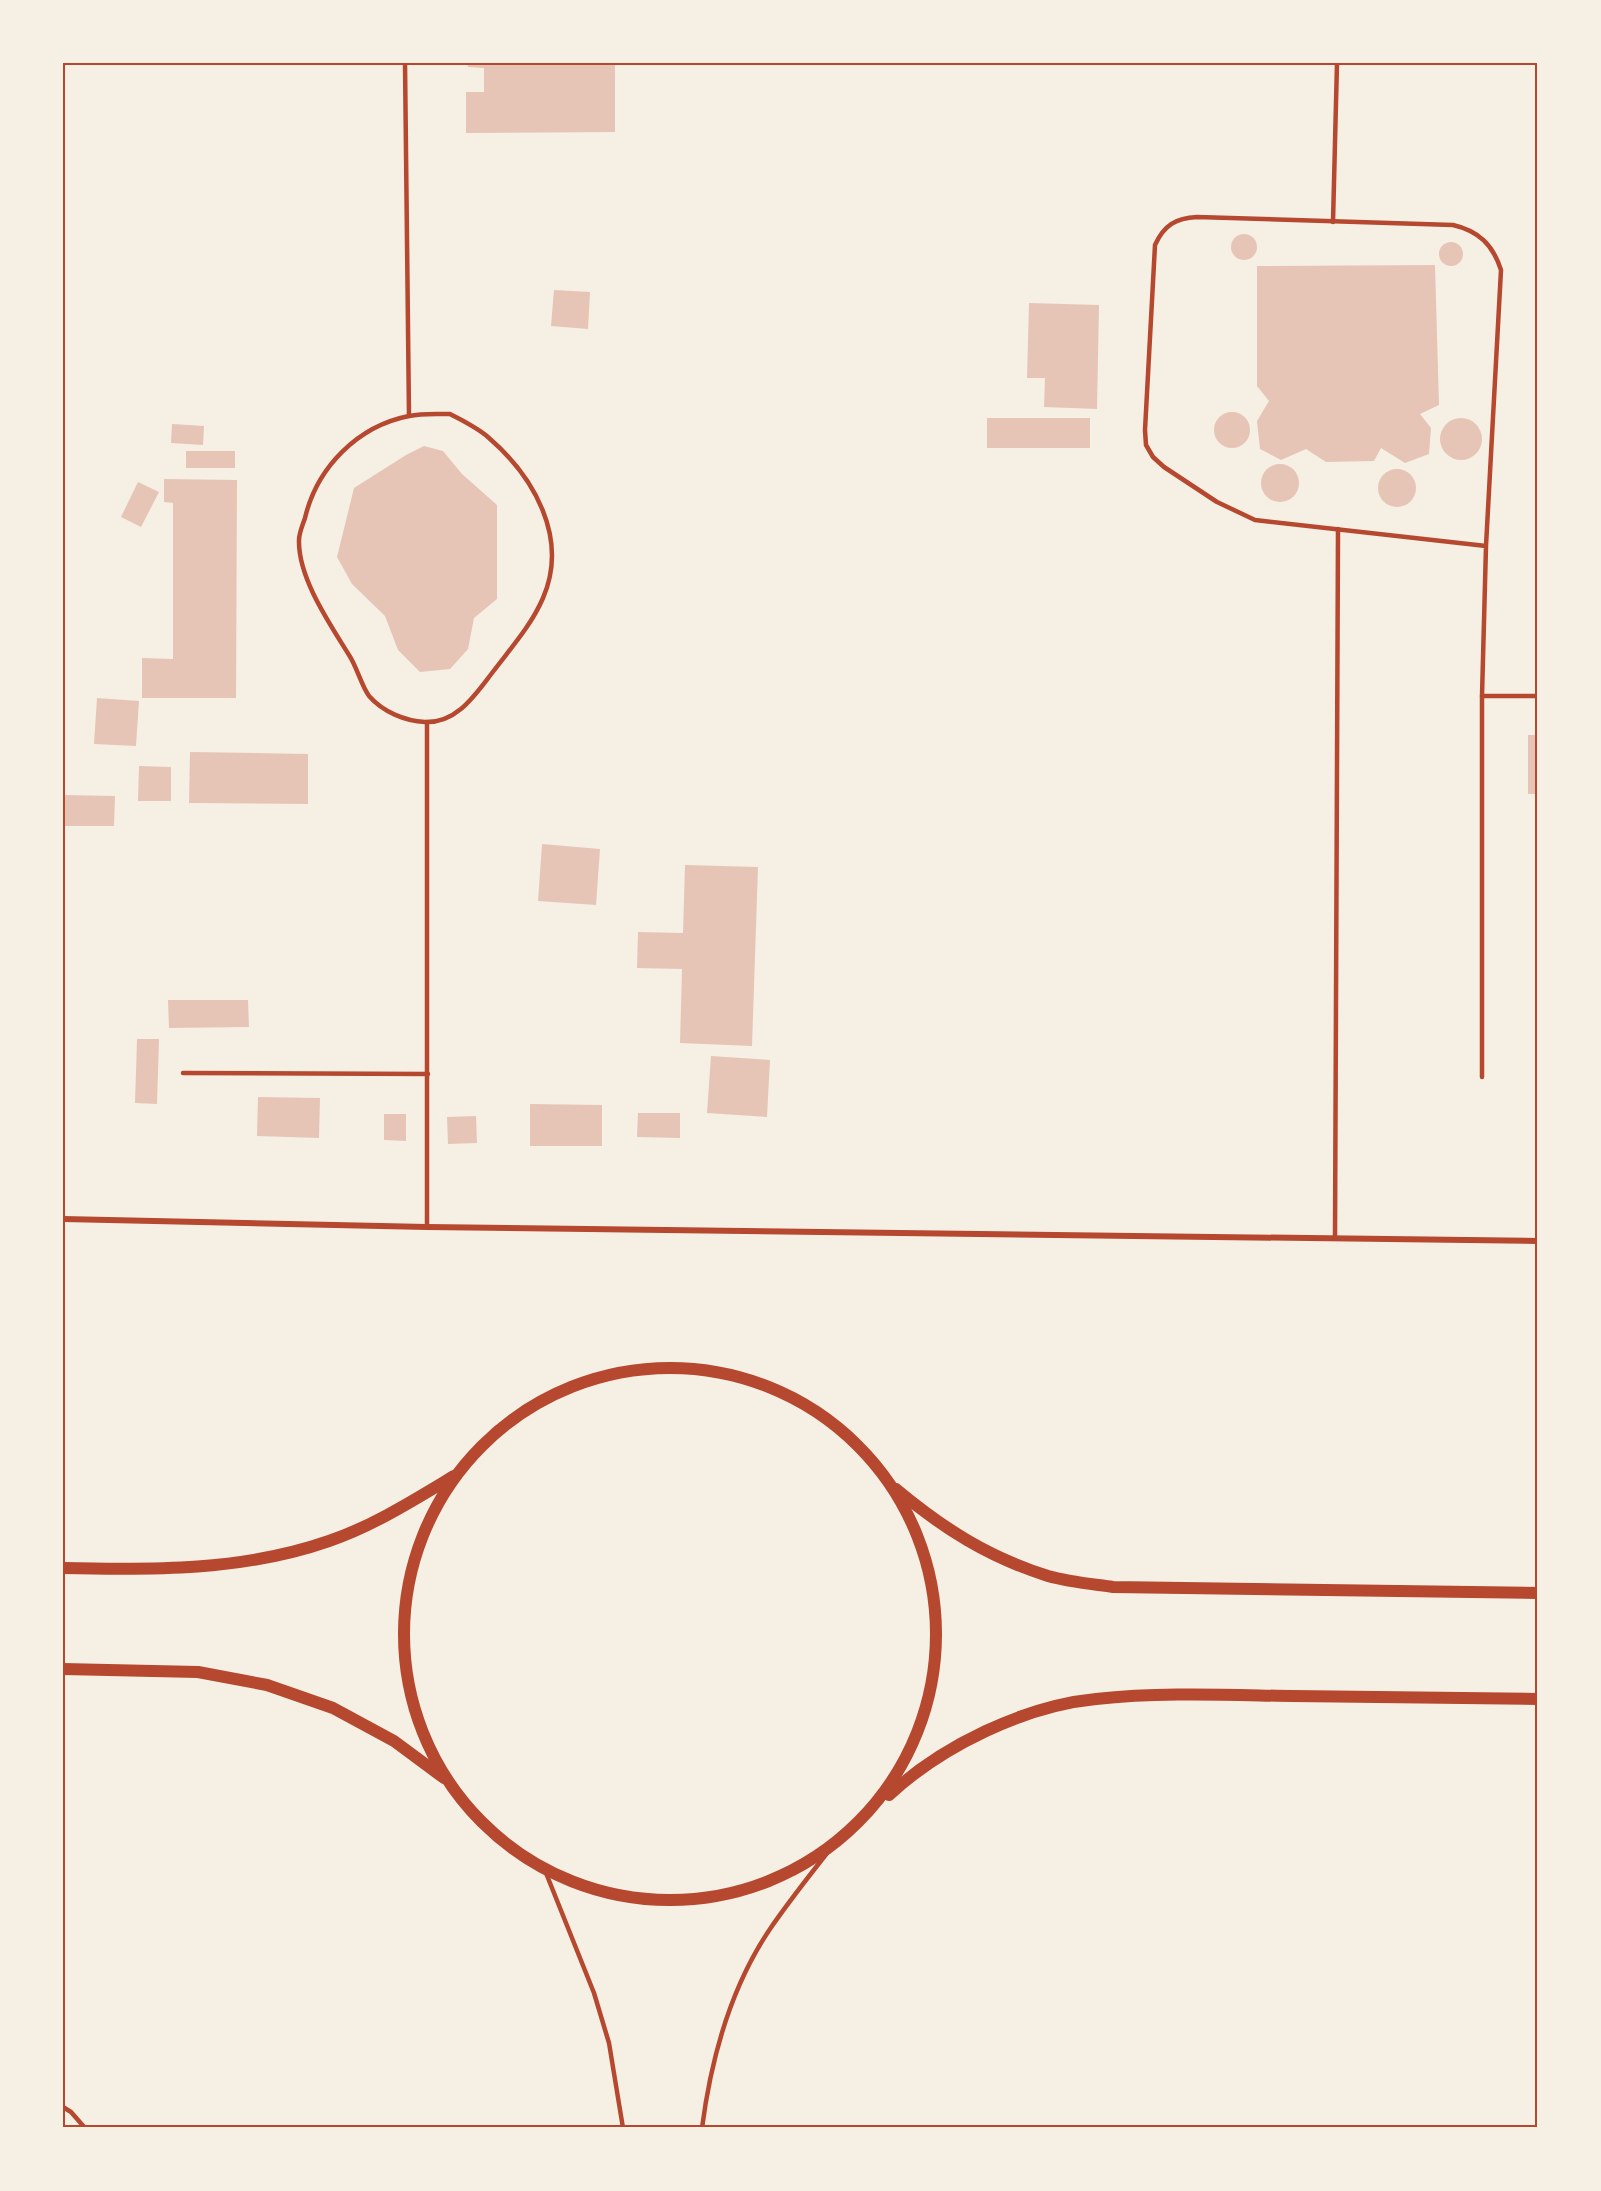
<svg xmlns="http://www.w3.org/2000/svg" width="1601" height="2191" font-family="'IBM Plex Sans',sans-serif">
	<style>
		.building { fill: #e6c5b7 }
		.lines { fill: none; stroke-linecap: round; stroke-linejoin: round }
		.service { stroke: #b5482f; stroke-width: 4.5 }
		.minor { stroke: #b5482f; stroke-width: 6 }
		.secondary { stroke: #b5482f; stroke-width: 12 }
		.neatline { fill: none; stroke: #b5482f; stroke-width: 2 }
	</style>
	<rect width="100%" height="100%" fill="#f6efe4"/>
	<g class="building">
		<polygon points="467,63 615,63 615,132 466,133 466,92 484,92 484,68 468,67"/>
		<circle cx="1244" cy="247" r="13"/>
		<circle cx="1451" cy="254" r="12"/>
		<polygon points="1435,265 1439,405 1420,414 1431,428 1429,454 1405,463 1381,448 1374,461 1326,462 1306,449 1281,460 1260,449 1257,421 1269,401 1257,386 1257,266"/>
		<polygon points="554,290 590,292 588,329 551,326"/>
		<polygon points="1029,303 1099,305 1097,409 1044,407 1045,378 1027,378"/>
		<circle cx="1232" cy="430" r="18"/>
		<circle cx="1461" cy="439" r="21"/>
		<rect x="987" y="418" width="103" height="30"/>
		<polygon points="172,424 204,426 203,445 171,443"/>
		<polygon points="424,446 443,451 462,474 497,505 497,599 474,618 468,649 450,669 420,672 398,650 385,616 352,584 337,557 354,488 406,455"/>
		<rect x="186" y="451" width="49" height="17"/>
		<circle cx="1280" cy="483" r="19"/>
		<circle cx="1397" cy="488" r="19"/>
		<polygon points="164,479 237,480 236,698 142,698 142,658 173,659 173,503 164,502"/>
		<polygon points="138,482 159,492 141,527 121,517"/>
		<polygon points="97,698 139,701 136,746 94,744"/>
		<rect x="1528" y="735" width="10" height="59"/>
		<polygon points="190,752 308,754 308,804 189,803"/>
		<polygon points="139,766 171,767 171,801 138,801"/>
		<polygon points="63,795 115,796 114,826 63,826"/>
		<polygon points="542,844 600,849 596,905 538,901"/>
		<polygon points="685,865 758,867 752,1046 680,1043 682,969 637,968 638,932 683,933"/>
		<polygon points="168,1000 248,1000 249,1027 169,1028"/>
		<polygon points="137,1039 159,1039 157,1104 135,1103"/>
		<polygon points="711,1056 770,1060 767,1117 707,1113"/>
		<polygon points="258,1097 320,1098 319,1138 257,1136"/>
		<polygon points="530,1104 602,1105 602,1146 530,1146"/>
		<polygon points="638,1113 680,1113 680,1138 637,1137"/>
		<polygon points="384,1114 406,1114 406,1141 384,1140"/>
		<polygon points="476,1116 477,1143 448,1144 447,1117"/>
	</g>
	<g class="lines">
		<g class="service">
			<polyline points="405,63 409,416"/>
			<polyline points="1333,222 1337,63"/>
			<path d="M450 414C463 421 478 428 489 438 534 477 569 538 543 598 531 626 510 649 492 673 475 695 457 723 425 722 405 721 383 712 369 696 361 685 357 667 349 655 330 624 298 578 299 540 299 533 303 524 305 518 317 467 358 426 409 416 422 413 437 414 450 414Z"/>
			<polyline points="1482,696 1538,696"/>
			<polyline points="427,722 427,1227"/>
			<polyline points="183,1073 428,1074"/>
			<path d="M1482 1077V696L1486 546 1501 270C1493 245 1479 231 1453 225L1197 217C1176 218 1164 225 1155 245L1145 430 1146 445 1153 457 1164 467 1217 502 1255 520 1486 546"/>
			<polyline points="1335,1237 1338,529"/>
			<polyline points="544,1868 594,1993 609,2043 623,2128"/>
			<polyline points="63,2107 71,2112 85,2128"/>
			<path d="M702 2128C711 2059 730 1988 770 1929 789 1901 810 1875 831 1848"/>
		</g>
		<polyline class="minor" points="63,1219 427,1227 1538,1241"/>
		<g class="secondary">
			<circle cx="670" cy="1634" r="266"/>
			<path d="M896 1489C944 1529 988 1557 1048 1576 1069 1582 1092 1584 1113 1587L1538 1593"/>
			<path d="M63 1568C153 1570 243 1571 329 1541 373 1526 414 1500 454 1476"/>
			<polyline points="63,1669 198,1672 267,1685 333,1708 394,1741 444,1778"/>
			<path d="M889 1795C942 1746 1024 1706 1096 1699 1161 1692 1227 1695 1292 1696 1374 1697 1456 1698 1538 1699"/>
		</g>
	</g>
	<rect width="1601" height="2191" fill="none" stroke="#f6efe4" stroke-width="129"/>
	<rect x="64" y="64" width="1472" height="2062" class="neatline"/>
</svg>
